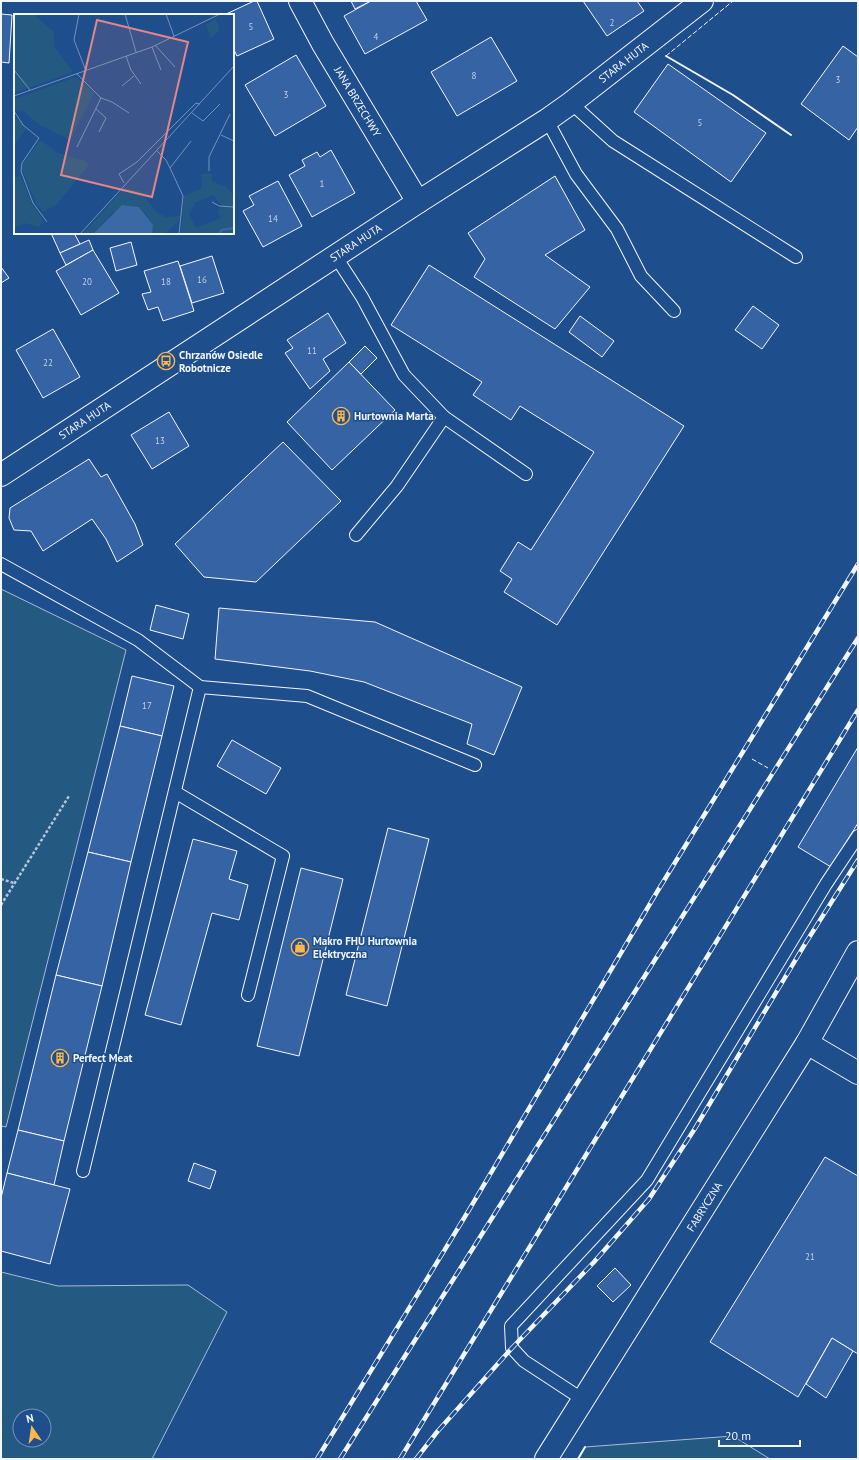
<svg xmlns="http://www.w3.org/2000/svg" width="859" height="1460" font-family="'PT Sans',sans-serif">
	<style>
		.green { fill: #245a82; stroke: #a8bbd7; fill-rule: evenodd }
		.building { fill: #3563a3; stroke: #f2f6ff }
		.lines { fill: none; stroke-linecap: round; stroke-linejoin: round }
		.service-casing { stroke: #f2f6ff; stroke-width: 14 }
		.minor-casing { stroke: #f2f6ff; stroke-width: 24 }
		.path { stroke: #b3c4dc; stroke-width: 2.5; stroke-dasharray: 3 2; stroke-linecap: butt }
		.service { stroke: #1f4e8c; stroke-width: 12 }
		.minor { stroke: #1f4e8c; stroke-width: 22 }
		.rail-casing { stroke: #f2f6ff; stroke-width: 4.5 }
		.rail { stroke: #1f4e8c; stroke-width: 3; stroke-dasharray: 9; stroke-linecap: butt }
		.fence { stroke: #f2f6ff; stroke-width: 1; stroke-dasharray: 5 2; stroke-linecap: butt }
		.wall { stroke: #f2f6ff; stroke-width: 2 }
		.labels { text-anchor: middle; stroke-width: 3; stroke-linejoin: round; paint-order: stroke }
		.number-label { font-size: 9px; fill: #c3d1e8 }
		.street-label { font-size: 11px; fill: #f2f6ff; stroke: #1f4e8c }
		.poi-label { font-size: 11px; font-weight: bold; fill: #f2f6ff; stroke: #1f4e8c; text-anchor: start }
		.inset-river { fill: none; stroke: #3b69a3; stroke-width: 2 }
		.inset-road { fill: none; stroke: #7391ba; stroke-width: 1 }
		.view { fill: #e38589; fill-opacity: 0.15; stroke: #e38589; stroke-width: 2 }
		.inset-edge { fill: none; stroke: #f2f6ff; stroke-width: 2 }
	</style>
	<rect width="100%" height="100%" fill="#1f4e8c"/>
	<g class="green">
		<polygon points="1,589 126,650 6,1127 1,1126"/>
		<path d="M1 1272 58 1286 188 1285 227 1312 152 1459H1ZM20 1416H44V1440H20Z"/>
		<polygon points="733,1436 770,1459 578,1459 585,1447"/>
	</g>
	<g class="building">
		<polygon points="254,1 257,1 274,39 237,56 233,48 233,15 224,15"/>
		<polygon points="351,1 371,1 355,9"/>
		<polygon points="371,1 416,1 427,20 365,54 344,16"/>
		<polygon points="583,1 637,1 644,11 607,36"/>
		<polygon points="1,14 12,15 9,63 1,62"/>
		<polygon points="491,37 517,81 457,116 431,72"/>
		<polygon points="843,46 858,57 858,127 849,140 801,104"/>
		<polygon points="296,55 326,106 275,136 245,85"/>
		<polygon points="668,64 766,133 731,182 634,112"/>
		<polygon points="331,150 355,193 312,217 289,175 305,166 302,160 317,152 320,157"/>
		<polygon points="555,176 585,230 545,255 590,287 555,329 474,277 485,259 468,233"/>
		<polygon points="278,181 302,226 263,247 243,211 254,205 249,196"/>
		<polygon points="51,233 74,233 80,244 60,253"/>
		<polygon points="89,240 93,250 66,265 60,253"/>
		<polygon points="131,242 137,265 116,271 110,248"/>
		<polygon points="93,250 119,293 81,315 56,271"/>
		<polygon points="212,256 224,293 192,303 180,266"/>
		<polygon points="178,261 194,311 163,321 158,307 148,310 142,294 151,292 144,271"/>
		<polygon points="429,265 684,426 557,625 504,592 512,579 500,571 518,542 531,550 594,452 520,406 511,420 473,395 482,382 391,325"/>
		<polygon points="1,267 9,278 1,283"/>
		<polygon points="753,306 779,325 762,349 735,330"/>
		<polygon points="328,313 346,343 323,359 330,371 310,389 285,353 293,348 287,340"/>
		<polygon points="580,316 614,341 602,357 569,332"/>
		<polygon points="53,329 80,377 43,398 16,350"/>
		<polygon points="365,346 377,358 361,374 349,362"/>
		<polygon points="349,362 395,410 332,470 287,422"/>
		<polygon points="169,412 189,446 152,469 131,435"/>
		<polygon points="283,442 341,501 256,582 204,577 175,544"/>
		<polygon points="89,459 101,477 107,474 135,524 143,545 117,562 106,539 92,519 43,551 31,531 14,530 9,518 10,508"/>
		<polygon points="156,605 189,614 183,639 150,630"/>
		<polygon points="219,608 375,622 522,687 494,755 467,744 472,724 364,682 310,671 215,659"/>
		<polygon points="132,676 174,686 162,736 120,726"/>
		<polygon points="120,726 162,736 131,862 88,852"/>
		<polygon points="232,740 281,768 266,794 217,766"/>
		<polygon points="858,747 858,823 831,867 798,847"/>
		<polygon points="388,828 429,839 387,1006 346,995"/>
		<polygon points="193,839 237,851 229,879 248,885 239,920 212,913 181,1025 145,1015"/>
		<polygon points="88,852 131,862 102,986 56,975"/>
		<polygon points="301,868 343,879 299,1056 257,1046"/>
		<polygon points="56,975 102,986 64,1141 18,1130"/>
		<polygon points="18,1130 64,1141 54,1185 7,1173"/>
		<polygon points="825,1157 858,1176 858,1354 832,1338 798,1397 710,1342"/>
		<polygon points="194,1163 216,1171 210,1189 188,1181"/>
		<polygon points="7,1173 70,1189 50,1264 1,1251 1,1198"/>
		<polygon points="615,1268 631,1285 613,1302 597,1286"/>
		<polygon points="832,1338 853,1351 826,1398 806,1384"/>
	</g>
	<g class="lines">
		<defs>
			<g id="service">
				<polyline points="571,103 613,141 796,257"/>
				<polyline points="547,120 576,174 617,229 641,276 674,311"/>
				<polyline points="336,257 362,297 404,375 444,417 526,474"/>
				<polyline points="356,535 397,486 444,417"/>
				<polyline points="1,564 138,640 200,687 307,696 475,765"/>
				<polyline points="175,792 283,856 248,995"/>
				<polyline points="83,1171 200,687"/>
				<polyline points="582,1399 524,1361 512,1348 511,1326 647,1180 826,884 858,836"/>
			</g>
			<g id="minor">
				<path id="s1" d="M300 1 323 44 418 202"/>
				<path id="s2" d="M1 475 418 202 547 120 571 103 702 1"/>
				<polyline points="807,1043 858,1073"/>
				<path id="s3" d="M546 1459 807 1043 858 952"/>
			</g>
		</defs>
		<use href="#service" class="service-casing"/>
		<use href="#minor" class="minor-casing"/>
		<g class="path">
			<polyline points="1,879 14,883"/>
			<polyline points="1,905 69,796"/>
		</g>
		<use href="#service" class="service"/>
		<use href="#minor" class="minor"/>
		<defs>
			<g id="rail">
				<polyline points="317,1459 469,1210 657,892 858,564"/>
				<polyline points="340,1459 858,638"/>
				<polyline points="400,1459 858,710"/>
				<polyline points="416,1459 437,1432 512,1348 594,1262 649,1199 694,1130 805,944 858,860"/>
			</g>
		</defs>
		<use href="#rail" class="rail-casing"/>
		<use href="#rail" class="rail"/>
		<g class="fence">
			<polyline points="666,56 733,1"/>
			<polyline points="752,759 768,768"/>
		</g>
		<g class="wall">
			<polyline points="666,56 733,95 791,135"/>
			<polyline points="578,1459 585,1447"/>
		</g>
	</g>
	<defs>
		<symbol id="bus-ring" viewBox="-11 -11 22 22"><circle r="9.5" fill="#1f4e8c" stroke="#ffb74d" stroke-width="1.5"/><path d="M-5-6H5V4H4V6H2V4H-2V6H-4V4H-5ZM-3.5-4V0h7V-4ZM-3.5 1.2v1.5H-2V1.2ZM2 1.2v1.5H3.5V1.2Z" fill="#ffb74d"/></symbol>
		<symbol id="building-ring" viewBox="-11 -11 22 22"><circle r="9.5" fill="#1f4e8c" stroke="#ffb74d" stroke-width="1.5"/><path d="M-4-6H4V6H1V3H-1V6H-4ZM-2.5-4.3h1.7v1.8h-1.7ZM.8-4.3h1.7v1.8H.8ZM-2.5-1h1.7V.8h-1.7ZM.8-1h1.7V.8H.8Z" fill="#ffb74d"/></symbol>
		<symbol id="shop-ring" viewBox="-11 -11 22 22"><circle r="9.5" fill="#1f4e8c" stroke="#ffb74d" stroke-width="1.5"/><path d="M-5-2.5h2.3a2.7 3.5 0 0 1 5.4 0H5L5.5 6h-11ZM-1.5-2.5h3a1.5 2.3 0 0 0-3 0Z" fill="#ffb74d"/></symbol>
	</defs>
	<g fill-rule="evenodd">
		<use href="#bus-ring" x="156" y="351" width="20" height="20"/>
		<use href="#building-ring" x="331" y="406" width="20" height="20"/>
		<use href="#shop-ring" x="290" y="937" width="20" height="20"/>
		<use href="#building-ring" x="50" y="1048" width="20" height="20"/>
	</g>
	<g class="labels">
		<g class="number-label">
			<text x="612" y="26">2</text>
			<text x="251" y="30">5</text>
			<text x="376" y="40">4</text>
			<text x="474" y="79">8</text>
			<text x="838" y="83">3</text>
			<text x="286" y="98">3</text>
			<text x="700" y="126">5</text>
			<text x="322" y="187">1</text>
			<text x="273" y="222">14</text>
			<text x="202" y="283">16</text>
			<text x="87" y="285">20</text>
			<text x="166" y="285">18</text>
			<text x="312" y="354">11</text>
			<text x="48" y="366">22</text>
			<text x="160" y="444">13</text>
			<text x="147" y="709">17</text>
			<text x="810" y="1260">21</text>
		</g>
		<g class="street-label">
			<text dy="4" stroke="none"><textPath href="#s2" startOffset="747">STARA HUTA</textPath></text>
			<text dy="4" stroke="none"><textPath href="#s1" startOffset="116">JANA BRZECHWY</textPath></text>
			<text dy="4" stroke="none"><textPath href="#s2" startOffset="424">STARA HUTA</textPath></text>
			<text dy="4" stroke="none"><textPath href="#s2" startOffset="100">STARA HUTA</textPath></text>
			<text dy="4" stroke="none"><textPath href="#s3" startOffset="298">FABRYCZNA</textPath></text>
		</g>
		<g class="poi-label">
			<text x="179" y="359">Chrzanów Osiedle<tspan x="179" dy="13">Robotnicze</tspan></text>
			<text x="354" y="420">Hurtownia Marta</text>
			<text x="313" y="945">Makro FHU Hurtownia<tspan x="313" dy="13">Elektryczna</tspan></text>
			<text x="73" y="1062">Perfect Meat</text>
		</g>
	</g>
	<g transform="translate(14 14)">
		<rect width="220" height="220" fill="#1f4e8c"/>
		<path d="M0 0H19L40 18V32L59 58 0 79ZM202 5 206 16 197 24 192 11ZM62 63 80 79 56 126 24 110 8 96 3 98 0 93V85ZM3 104 12 115 0 131V109ZM26 126 44 139 71 147 75 151 42 191 29 198 22 189 8 155 9 150ZM187 160H198V167L212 173 220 182V192H208L200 181 182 188 175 200 182 214 207 204 203 196 208 193H220V219L167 220 170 182 188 174ZM6 161 18 190 30 208 25 213 10 209 0 214V164ZM110 174 126 177 143 199 152 203 167 202 163 209 150 220H138L139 211 132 200 125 193 117 192 99 198 79 220H69Z" fill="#245a82"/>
		<path d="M108 191 125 193 139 211 138 220H79Z" fill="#3b69a3"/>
		<path class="inset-river" d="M204 220 208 216 220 214"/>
		<path class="inset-road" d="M65 0 60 26 72 57M111 0 122 38M152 0 160 22M141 31 161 53M138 33 147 56M112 42 117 56 127 70M0 56 16 76M63 60 87 84 98 88 115 99M108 72 120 62M0 82 138 33 206 0M82 95 92 104 85 118M0 97 9 111 25 124 8 149 7 157 19 189 33 208M178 99 189 107 206 90M207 121 220 127M63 133 87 84M143 137 152 146 156 154 177 127M156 154 169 182 165 220M195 157V143L216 100M110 169 105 160 123 148 182 89 186 90M198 188 205 192 220 193M66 220 220 52"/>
		<path class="view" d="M83 6 174 28 138 183 47 161Z"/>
		<rect width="220" height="220" class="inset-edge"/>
	</g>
	<rect width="859" height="1460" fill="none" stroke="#f2f6ff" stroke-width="4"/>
	<g transform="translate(32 1428) rotate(347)"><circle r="19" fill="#1f4e8c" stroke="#7391ba"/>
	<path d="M0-3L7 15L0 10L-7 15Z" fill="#ffb74d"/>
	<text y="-6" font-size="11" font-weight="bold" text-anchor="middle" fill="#f2f6ff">N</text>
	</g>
	<path d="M719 1440v6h81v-6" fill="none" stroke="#f2f6ff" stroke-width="2"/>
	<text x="725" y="1440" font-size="12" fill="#f2f6ff" stroke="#1f4e8c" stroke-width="3" paint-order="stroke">20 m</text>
</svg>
